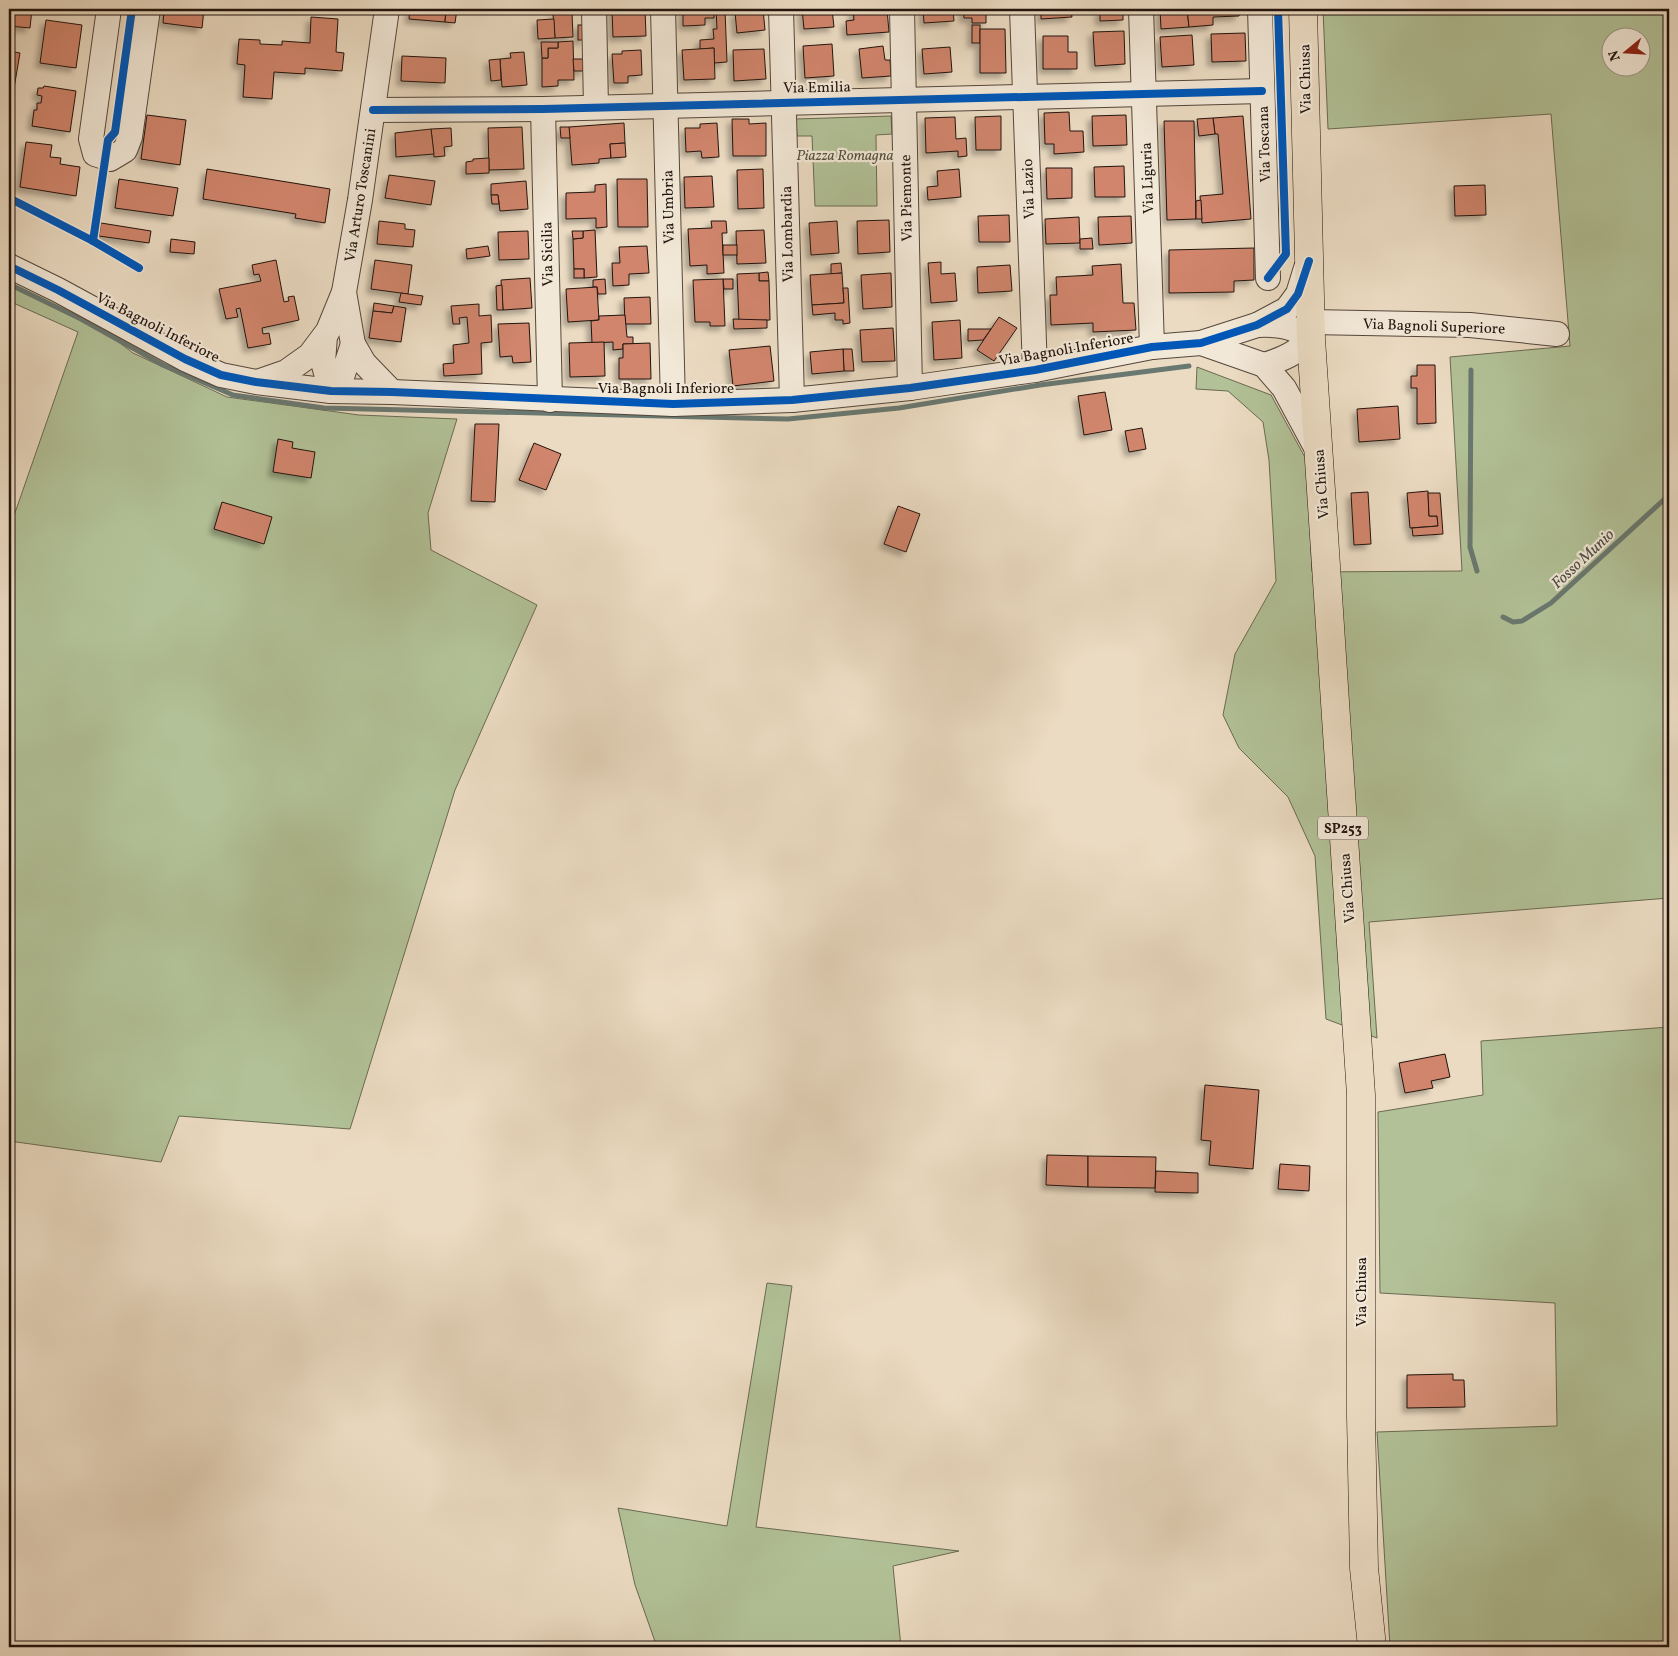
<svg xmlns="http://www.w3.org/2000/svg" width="1678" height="1656" font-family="Vollkorn,serif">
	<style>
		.green { fill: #b2c197; stroke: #6a6a52; fill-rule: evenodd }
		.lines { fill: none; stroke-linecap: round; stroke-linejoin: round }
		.stream { stroke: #697870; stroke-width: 5 }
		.building { fill: #d0856c; stroke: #22140e; filter: url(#shadow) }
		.minor-casing { stroke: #54463b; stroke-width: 26 }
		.major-casing { stroke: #22140e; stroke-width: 29 }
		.minor { stroke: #f2e8d7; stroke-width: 24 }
		.major { stroke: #ebdbc2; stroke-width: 28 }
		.cycleway-casing { stroke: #f2e8d7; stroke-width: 11 }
		.cycleway { stroke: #0057b8; stroke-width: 8 }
		.labels { text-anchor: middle; stroke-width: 4.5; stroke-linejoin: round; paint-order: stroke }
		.shield { fill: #f2e8d7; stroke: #60544a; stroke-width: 1 }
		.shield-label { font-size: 14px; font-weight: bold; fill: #22140e }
		.street-label { font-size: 15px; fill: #22140e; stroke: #f2e8d7 }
		.park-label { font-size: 15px; font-style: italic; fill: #54513e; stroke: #f2e8d7 }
		.water-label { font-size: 16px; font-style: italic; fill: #4b4e47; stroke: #f2e8d7 }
	</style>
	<defs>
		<filter id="shadow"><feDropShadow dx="-4.5" dy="4.5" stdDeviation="2.5" flood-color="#0004"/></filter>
	</defs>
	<rect width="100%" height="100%" fill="#ebdbc2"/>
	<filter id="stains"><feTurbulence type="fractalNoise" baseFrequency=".004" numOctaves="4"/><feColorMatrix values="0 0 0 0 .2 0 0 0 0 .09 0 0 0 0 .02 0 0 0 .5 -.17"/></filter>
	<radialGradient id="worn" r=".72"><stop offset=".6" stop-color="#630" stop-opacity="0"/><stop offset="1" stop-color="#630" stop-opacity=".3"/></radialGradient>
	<g class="green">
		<path d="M1323 9H1669V898L1369 922 1377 1038 1326 1019 1315 856 1288 797 1239 748 1223 715 1235 654 1276 581 1269 460 1263 422 1228 391 1196 389 1197 367 1271 395 1307 461 1312 572 1462 571 1450 357 1570 346 1551 114 1328 129ZM1610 38H1640V68H1610Z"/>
		<polygon points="891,116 892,134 876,135 877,206 815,206 812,136 797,136 796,119"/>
		<polygon points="9,283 40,297 116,340 133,353 227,397 359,415 457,419 428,513 431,550 537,605 455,790 350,1129 179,1116 161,1162 9,1141 9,530 78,332 9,301"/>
		<polygon points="1669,1027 1669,1647 1390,1647 1377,1432 1557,1426 1555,1303 1380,1293 1378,1112 1483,1095 1481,1041"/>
		<polygon points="767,1283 792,1286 756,1527 959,1551 893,1566 901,1647 657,1647 635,1585 618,1508 727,1526"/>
	</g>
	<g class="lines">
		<g class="stream">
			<polyline points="9,284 81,319 163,365 233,395 324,408 788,419 899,408 1040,385 1189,366"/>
			<polyline points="1471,370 1470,547 1477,571"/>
			<polyline points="1503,617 1513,622 1522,621 1551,603 1669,495"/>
		</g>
	</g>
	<g class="building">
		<polygon points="9,9 32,9 30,28 9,26"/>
		<polygon points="164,9 204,9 202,28 163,23"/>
		<polygon points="410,9 446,9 445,22 409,19"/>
		<polygon points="446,9 457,9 455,23 445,22"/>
		<polygon points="612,9 645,9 646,36 613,37"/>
		<polygon points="683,9 714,9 714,18 705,18 705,25 683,26"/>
		<polygon points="716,9 725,9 727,62 714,63 714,48 700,49 700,40 714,39 713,29 717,29"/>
		<polygon points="763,9 765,30 737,33 735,12"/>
		<polygon points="802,9 832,9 834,27 804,29"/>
		<polygon points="853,9 887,9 889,32 847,35 846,21 854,20"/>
		<polygon points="923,9 953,9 954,21 924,23"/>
		<polygon points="986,9 986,23 972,23 972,18 964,18 963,10"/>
		<polygon points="1041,9 1071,9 1072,17 1041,19"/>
		<polygon points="1100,9 1123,9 1123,20 1100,21"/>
		<polygon points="1160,9 1187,9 1189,27 1161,29"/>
		<polygon points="1187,9 1239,9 1239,16 1213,17 1213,25 1189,27"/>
		<polygon points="572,13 573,37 555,38 553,14"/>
		<polygon points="311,17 338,19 336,52 344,53 342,71 305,68 305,74 274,72 272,99 243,97 245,65 237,64 239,39 260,40 260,44 282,45 282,41 310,43"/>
		<polygon points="554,19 555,38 538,39 537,20"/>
		<polygon points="46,20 82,25 76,68 40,63"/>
		<rect x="578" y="25" width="7" height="15"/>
		<rect x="972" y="25" width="8" height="18"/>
		<polygon points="980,29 1005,29 1006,73 980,73"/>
		<polygon points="1124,31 1125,64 1095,66 1093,32"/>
		<polygon points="1245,33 1246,61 1212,62 1211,34"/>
		<polygon points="1192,35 1194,65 1162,67 1160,37"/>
		<polygon points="1043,36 1068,36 1068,52 1077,52 1077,69 1043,69"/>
		<polygon points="573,41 574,80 558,80 558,86 542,87 542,58 548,58 548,48 558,48 558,42"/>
		<polygon points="541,42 558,42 558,48 548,48 548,58 542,58"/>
		<polygon points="832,44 834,76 805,78 803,46"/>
		<polygon points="883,46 885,60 890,60 891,76 862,78 859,49"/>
		<polygon points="950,47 952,72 924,74 922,49"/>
		<polygon points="714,48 715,79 684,80 682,50"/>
		<polygon points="764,49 766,79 734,81 733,50"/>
		<polygon points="641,50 642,75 628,76 628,83 614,83 612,54 622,54 622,51"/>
		<polygon points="9,51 20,53 12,100 9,99"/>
		<polygon points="524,52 527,85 502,87 500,59 511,58 510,53"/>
		<polygon points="402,56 446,58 445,83 401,81"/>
		<polygon points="500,59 501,80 491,81 489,60"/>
		<polygon points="573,59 584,59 585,71 574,71"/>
		<polygon points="44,86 76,91 70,132 32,126 34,110 37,110 37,103 41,103 42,96 37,95 38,88 43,88"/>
		<polygon points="1069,112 1070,131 1083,131 1084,152 1054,154 1054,144 1045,144 1044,113"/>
		<polygon points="147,115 186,120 180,165 141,159"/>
		<polygon points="1126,115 1127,145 1093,146 1092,116"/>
		<polygon points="1001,116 1001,150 976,150 975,117"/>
		<polygon points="1243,116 1251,219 1202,223 1200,196 1223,194 1218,134 1215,134 1213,118"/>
		<polygon points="955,117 956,139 966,138 967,156 958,157 958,151 926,153 925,118"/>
		<polygon points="1213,118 1215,134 1199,136 1197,119"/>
		<polygon points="732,119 749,119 749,124 766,123 766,156 733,156"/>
		<polygon points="1164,121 1194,121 1196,219 1167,220"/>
		<polygon points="624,123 625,143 610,144 611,158 599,159 599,163 572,165 569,127"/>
		<polygon points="717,123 719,157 702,158 701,151 686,152 685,128 700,128 700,124"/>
		<polygon points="522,127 524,169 489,170 488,128"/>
		<polygon points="560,127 569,127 570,138 561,138"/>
		<polygon points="451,128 452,146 444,147 445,156 434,157 431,129"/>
		<polygon points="431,129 434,154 396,157 395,133"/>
		<polygon points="26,142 52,145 50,157 61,158 60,164 80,167 76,196 20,187"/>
		<polygon points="625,143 626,157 611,158 610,144"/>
		<polygon points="489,158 489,173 466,174 466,162 473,161 473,159"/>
		<polygon points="1124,166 1125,197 1095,197 1094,167"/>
		<polygon points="1046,168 1072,168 1072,198 1047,199"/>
		<polygon points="207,169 330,189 325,223 295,218 296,214 203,199"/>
		<polygon points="763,169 764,208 738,209 737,170"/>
		<polygon points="959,169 961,197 928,200 927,187 938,186 937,171"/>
		<polygon points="389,175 435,181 431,205 385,198"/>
		<polygon points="712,176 714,207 685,208 684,177"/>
		<polygon points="119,179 178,188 173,216 115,208"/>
		<polygon points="617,179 647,179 648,227 618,227"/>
		<polygon points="526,181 528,209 500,211 498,195 491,195 491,184"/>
		<polygon points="606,184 607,227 596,228 596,218 566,219 566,193 595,192 595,185"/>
		<polygon points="1485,185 1486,215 1455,216 1454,186"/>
		<polygon points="491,195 498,195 499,204 492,204"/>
		<polygon points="1201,200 1202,219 1196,219 1196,201"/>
		<polygon points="1009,215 1010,242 979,242 978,216"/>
		<polygon points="1131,216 1132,243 1099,245 1098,217"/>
		<polygon points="1079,217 1080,243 1046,244 1045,219"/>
		<polygon points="889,220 890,252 858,254 857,221"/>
		<polygon points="379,221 405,224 405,229 415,230 413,247 377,244"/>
		<polygon points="711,221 726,221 727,233 722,233 724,273 707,274 707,265 690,266 688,229 712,228"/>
		<polygon points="837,221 839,253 811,255 809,223"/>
		<polygon points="101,223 151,231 149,243 99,236"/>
		<polygon points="595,230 597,277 584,278 584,269 574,269 573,239 583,238 583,231"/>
		<polygon points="764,230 766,263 737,264 736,231"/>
		<polygon points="528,231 529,259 499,260 498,232"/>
		<polygon points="572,231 583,231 583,238 573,239"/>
		<polygon points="1092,238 1093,249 1080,249 1080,239"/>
		<polygon points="171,239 195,242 194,254 170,252"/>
		<rect x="723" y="245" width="14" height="10"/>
		<polygon points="488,246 490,256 467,259 466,249"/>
		<polygon points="647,246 649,273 629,274 629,285 613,286 612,263 620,263 619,247"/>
		<polygon points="1254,248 1254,280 1234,281 1234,292 1169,293 1169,250"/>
		<polygon points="276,260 284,302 289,301 288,297 294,296 299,320 262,328 263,334 269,333 271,344 248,348 240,308 236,309 238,317 226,319 219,289 261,281 259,274 254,275 252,265"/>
		<polygon points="375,260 412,265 408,294 371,289"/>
		<polygon points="941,262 941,274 955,273 957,301 931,303 928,263"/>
		<polygon points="841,263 842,273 831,274 831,264"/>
		<polygon points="1121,264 1123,303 1134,303 1136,330 1093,332 1093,323 1051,325 1050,295 1057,295 1056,277 1093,275 1092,266"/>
		<polygon points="1010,265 1012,291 978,293 977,267"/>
		<rect x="574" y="269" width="10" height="9"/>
		<polygon points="768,272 769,281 759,281 759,273"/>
		<polygon points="759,273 759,281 769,281 770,320 739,321 737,274"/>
		<polygon points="842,273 844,303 812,305 810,275"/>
		<polygon points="891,273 892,307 863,309 861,275"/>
		<polygon points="530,278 532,308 503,310 501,280"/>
		<polygon points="605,279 606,294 598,294 597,287 593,287 593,280"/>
		<polygon points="723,279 733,279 733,289 724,289"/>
		<polygon points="723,279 725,326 710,326 710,322 695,322 693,280"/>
		<polygon points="502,285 503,310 497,310 496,286"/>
		<polygon points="597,287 599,320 568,322 566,289"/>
		<polygon points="843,288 848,288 850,323 843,324 843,320 835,320 835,313 813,315 812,305 844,303"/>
		<polygon points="401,293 423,296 421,305 399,302"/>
		<polygon points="650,297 651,324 625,324 624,298"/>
		<polygon points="374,303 394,306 392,313 373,311"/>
		<polygon points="479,304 479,316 491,315 492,342 481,343 482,374 444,376 443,364 454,363 453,345 469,343 467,317 459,318 460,324 453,324 451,306"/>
		<polygon points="394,306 406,308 401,342 369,338 373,311 392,313"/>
		<polygon points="625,315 627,337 633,337 633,344 623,344 623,349 613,350 613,342 592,343 591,321 599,320 599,316"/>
		<polygon points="999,317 1017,328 994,361 977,350"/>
		<polygon points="733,319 767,320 767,328 734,329"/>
		<polygon points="960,320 962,358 934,360 932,322"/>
		<polygon points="529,323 531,362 513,363 512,356 500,357 498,324"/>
		<polygon points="893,328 895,361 862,362 860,330"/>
		<polygon points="968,329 991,329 983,340 968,341"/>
		<polygon points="604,342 605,376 570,377 569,343"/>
		<polygon points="650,343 651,379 619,379 619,358 623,358 623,344"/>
		<polygon points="770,346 774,381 733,386 729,350"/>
		<polygon points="843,349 852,349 854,371 844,371"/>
		<polygon points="843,349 844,371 812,374 810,352"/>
		<polygon points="1417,365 1435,365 1436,423 1417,424 1417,388 1411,388 1411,376 1417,376"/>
		<polygon points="1105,392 1112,430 1084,435 1078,396"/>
		<polygon points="1398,406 1400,439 1359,442 1357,409"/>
		<polygon points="475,424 499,424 495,502 471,501"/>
		<polygon points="1142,428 1146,449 1129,452 1125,431"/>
		<polygon points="278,439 293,442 292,448 315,452 311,478 273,472"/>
		<polygon points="534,443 561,454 546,490 519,480"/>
		<polygon points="1428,491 1429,516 1437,516 1438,526 1410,528 1407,493"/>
		<polygon points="1368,492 1371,544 1354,545 1351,493"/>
		<polygon points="1428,493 1440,493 1443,534 1413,536 1412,528 1438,526 1437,516 1429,516"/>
		<polygon points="222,502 272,517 264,544 214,529"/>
		<polygon points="898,506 920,514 906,552 884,544"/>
		<polygon points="1445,1054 1450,1077 1431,1081 1433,1088 1405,1093 1399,1063"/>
		<polygon points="1205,1085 1259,1090 1253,1169 1209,1165 1211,1141 1201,1140"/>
		<polygon points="1047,1155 1088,1156 1088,1187 1046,1185"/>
		<polygon points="1088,1156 1156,1157 1155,1188 1088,1187"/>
		<polygon points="1280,1164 1310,1166 1309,1191 1278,1189"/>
		<polygon points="1156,1171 1198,1173 1198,1193 1155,1192"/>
		<polygon points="1453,1374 1453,1380 1464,1380 1465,1407 1407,1408 1407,1375"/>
	</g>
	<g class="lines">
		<defs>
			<g id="minor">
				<polyline points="109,9 91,139 95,154 110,159 125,150 130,137 148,9"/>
				<polyline points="594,9 596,107"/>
				<polyline points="663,9 673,404"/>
				<polyline points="781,9 792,400"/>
				<polyline points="902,9 910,388"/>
				<polyline points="1022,9 1035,370"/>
				<polyline points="1141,9 1152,347"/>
				<polyline points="1260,9 1268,278"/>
				<polyline points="543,109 550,400"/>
				<polyline points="373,110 543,109 1262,91"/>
				<polyline points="9,266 58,290 185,359 221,375 256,382 331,391 392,392 673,404 792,400 910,388 1035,370 1152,347 1201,343 1257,325 1287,309 1298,294 1306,268"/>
				<polyline points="344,292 353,344 364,363 392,392"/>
				<polyline points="1310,322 1470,325 1557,334"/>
				<path d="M1257 325C1279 324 1293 326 1311 339 1296 353 1284 359 1264 365"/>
				<polyline points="325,336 323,362 331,391 342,377 353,344"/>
				<polyline points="1201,343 1264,365 1284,388 1318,451"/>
				<polyline points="260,381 286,372 310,355 328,331 344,292 360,200 387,9"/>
			</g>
			<polyline id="major" points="1303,9 1311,339 1361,1095 1361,1416 1364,1568 1372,1647"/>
		</defs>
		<use href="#minor" class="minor-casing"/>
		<use href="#major" class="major-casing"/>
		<use href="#minor" class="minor"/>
		<use href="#major" class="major"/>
		<defs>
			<g id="cycleway">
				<polyline points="373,110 543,109 1262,91"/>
				<polyline points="9,198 93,241 139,268"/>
				<polyline points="93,241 108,140 115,132 132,9"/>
				<polyline points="9,266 58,290 185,359 221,375 256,382 331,391 392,392 673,404 792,400 910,388 1035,370 1152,347 1201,343 1257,325 1287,309 1298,294 1309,261"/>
				<polyline points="1268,278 1286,254 1278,9"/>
			</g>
		</defs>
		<use href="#cycleway" class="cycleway-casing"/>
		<use href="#cycleway" class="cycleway"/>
	</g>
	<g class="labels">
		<rect class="shield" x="1318" y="816.5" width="50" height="23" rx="4"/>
		<g class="shield-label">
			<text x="1343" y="833">SP253</text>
		</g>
		<g class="street-label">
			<text transform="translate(1305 79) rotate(-91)" y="5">Via Chiusa</text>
			<text transform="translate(817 87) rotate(-1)" y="5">Via Emilia</text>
			<text transform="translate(1264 144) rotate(-92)" y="5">Via Toscana</text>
			<text transform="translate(1147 178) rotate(-92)" y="5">Via Liguria</text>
			<text transform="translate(1028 189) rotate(-92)" y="5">Via Lazio</text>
			<text transform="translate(360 195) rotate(-81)" y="5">Via Arturo Toscanini</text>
			<text transform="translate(906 198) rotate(-91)" y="5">Via Piemonte</text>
			<text transform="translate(668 207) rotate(-91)" y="5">Via Umbria</text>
			<text transform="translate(787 234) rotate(-91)" y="5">Via Lombardia</text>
			<text transform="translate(547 254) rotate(-91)" y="5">Via Sicilia</text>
			<text transform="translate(1434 326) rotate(2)" y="5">Via Bagnoli Superiore</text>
			<text transform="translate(158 327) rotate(27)" y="5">Via Bagnoli Inferiore</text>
			<text transform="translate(1066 349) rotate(-10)" y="5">Via Bagnoli Inferiore</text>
			<text x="666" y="393">Via Bagnoli Inferiore</text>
			<text transform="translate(1321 484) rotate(-94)" y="5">Via Chiusa</text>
			<text transform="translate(1347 888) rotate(-94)" y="5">Via Chiusa</text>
			<text transform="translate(1361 1292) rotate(-90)" y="5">Via Chiusa</text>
		</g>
		<g class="park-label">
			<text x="845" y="160">Piazza Romagna</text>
		</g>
		<g class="water-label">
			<text transform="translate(1582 558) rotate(-43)" y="6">Fosso Munio</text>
		</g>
	</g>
	<rect width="1678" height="1656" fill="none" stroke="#ebdbc2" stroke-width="30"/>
	<rect x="10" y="10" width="1658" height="1636" fill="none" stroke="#22140e" stroke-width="2.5"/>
	<rect x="15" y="15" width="1648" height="1626" fill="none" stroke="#22140e"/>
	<g transform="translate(1626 52) rotate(252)"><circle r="24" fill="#f2e8d7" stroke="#9f9387"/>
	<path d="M0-4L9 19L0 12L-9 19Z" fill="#8f2418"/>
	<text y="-8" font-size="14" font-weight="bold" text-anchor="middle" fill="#22140e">N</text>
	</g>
	<rect width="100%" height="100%" filter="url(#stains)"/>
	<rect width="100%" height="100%" fill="url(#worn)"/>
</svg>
